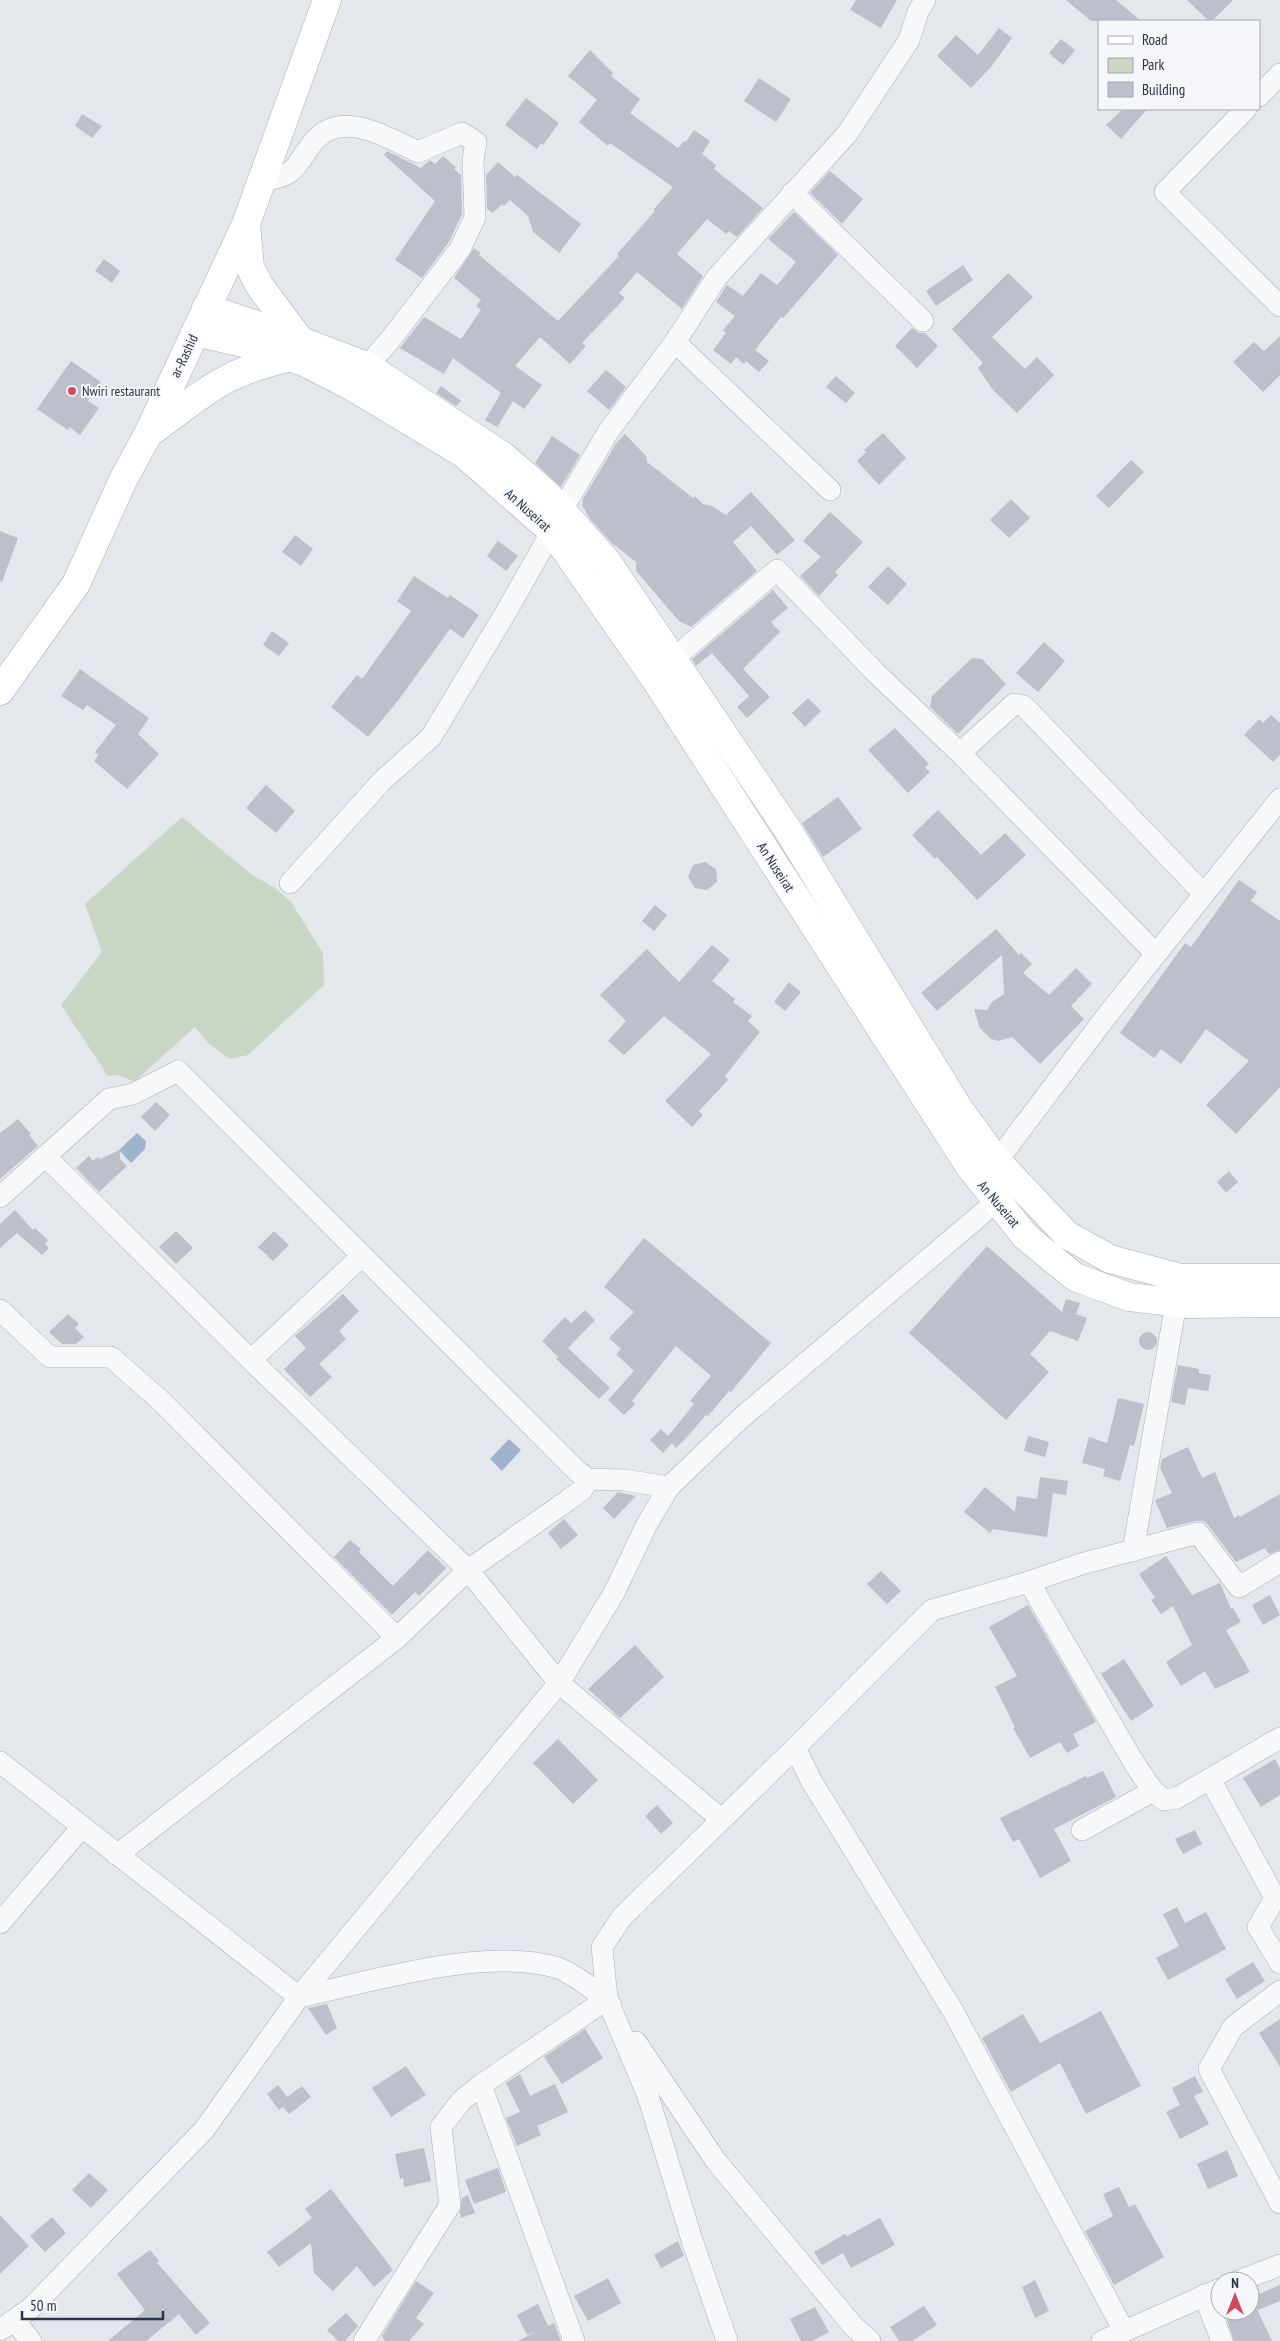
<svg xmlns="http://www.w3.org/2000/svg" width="1280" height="2341" font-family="'PT Sans Narrow',sans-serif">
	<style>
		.green { fill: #c9d6c5 }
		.water { fill: #9fb4cc }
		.building { fill: #bbc0ca }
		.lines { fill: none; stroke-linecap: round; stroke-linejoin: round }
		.street-casing { stroke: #a9aeb7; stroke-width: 22 }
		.secondary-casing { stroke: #a9aeb7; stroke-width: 29 }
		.street { stroke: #f7f8fa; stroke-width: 21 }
		.secondary { stroke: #fff; stroke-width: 28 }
		.poi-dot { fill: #d1495b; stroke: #f4f6f9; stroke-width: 2 }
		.labels { text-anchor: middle; stroke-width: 4; stroke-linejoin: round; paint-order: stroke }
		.street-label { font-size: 14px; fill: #2b3445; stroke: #f4f6f9 }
		.poi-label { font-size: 14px; fill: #2b3445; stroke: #f4f6f9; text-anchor: start }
	</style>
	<rect width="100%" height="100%" fill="#e4e7ec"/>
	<polygon class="green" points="182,817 252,875 274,887 291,902 323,953 324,985 248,1055 230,1059 208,1043 195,1027 134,1082 119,1075 108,1076 61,1005 102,952 85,904"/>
	<g class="water">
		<polygon points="137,1133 146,1141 145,1149 131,1163 119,1150"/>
		<polygon points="509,1439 521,1450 502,1471 490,1459"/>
	</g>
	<g class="building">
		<polygon points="856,0 897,0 881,28 850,10"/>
		<polygon points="1066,0 1116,0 1141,21 1091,21"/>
		<polygon points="1187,0 1233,0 1212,21 1209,21"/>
		<polygon points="999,28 1012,38 991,67 971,88 937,56 956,35 978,55"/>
		<polygon points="1061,39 1075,50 1063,65 1049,53"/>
		<polygon points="590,50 613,73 611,76 640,99 630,113 678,148 684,141 686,142 694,130 710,141 702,154 716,165 714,169 763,208 737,237 729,231 726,234 707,219 677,254 703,276 682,309 637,272 619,293 625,298 582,343 586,346 570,364 540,337 515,366 542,385 524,409 513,401 497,427 485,420 501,393 453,358 444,374 400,348 424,317 461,339 481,310 476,306 481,300 454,278 474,248 481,253 479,255 558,321 619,256 617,254 655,211 654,209 673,187 610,143 608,146 579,122 597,100 568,76"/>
		<polygon points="759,78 791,99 776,122 744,101"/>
		<polygon points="526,98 559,123 543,145 541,143 537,149 505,125"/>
		<polygon points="1123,109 1147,109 1121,139 1106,125"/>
		<polygon points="82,114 102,126 92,138 75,126"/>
		<polygon points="387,151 421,168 430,160 435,164 443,156 456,167 454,169 461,175 462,214 449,242 422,278 395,260 435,201 384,155"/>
		<polygon points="498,162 515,177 517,175 581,224 559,253 533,232 528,216 510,200 504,206 502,204 493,213 487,209 486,175"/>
		<polygon points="830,171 863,199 842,224 810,193"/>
		<polygon points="794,212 838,255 783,318 781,317 755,350 769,361 759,372 746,361 744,364 736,357 731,364 713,350 726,333 723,330 735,316 716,302 727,285 743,296 761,273 777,285 796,262 768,239"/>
		<polygon points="104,259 120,271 112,283 95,271"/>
		<polygon points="963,265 973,280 936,306 926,291"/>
		<polygon points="1008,273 1033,297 992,337 1025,369 1037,357 1054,375 1017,413 993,390 978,368 983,363 952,329"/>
		<polygon points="912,328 919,333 925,333 938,346 917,368 895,346"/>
		<polygon points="1280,336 1280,375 1263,392 1233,362 1254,342 1264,351"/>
		<polygon points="71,361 101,382 88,401 99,408 80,435 70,427 68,430 37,409"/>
		<polygon points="606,370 626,387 609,410 587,391"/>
		<polygon points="836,376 855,393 846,403 826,387"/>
		<polygon points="441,386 461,401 456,406 436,393"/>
		<polygon points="883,433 906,458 879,485 857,461 866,452 864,450"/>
		<polygon points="625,434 646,456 647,462 693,498 695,496 703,504 712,506 726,515 751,492 795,540 777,555 751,526 733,542 757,571 691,627 679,621 636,571 636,562 613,544 590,519 582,505 583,499 617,442"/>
		<polygon points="552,436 580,455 561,487 535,463"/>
		<polygon points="1131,460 1144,472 1109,508 1096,496"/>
		<polygon points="1011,499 1030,518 1009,538 990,520"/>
		<polygon points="830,512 863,542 835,572 838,575 819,596 800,576 821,557 803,541"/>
		<polygon points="0,531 18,538 2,582 0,581"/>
		<polygon points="295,535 313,549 301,566 282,552"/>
		<polygon points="498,541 518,556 506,571 487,556"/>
		<polygon points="888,566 907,584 888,605 868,587"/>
		<polygon points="414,576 448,598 450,595 479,615 463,638 450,629 400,698 368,737 331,707 357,675 362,679 411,611 397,601"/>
		<polygon points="773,590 788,608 771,622 780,632 743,669 770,697 747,718 737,707 749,696 712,653 696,666 692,659"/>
		<polygon points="272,631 289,643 279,656 263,645"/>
		<polygon points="1044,642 1065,661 1038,692 1016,673"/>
		<polygon points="972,658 982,659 1006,684 958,734 930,707 932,696"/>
		<polygon points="80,669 149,718 138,734 159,754 127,789 94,761 98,755 95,752 116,725 87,705 83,710 61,696"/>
		<polygon points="808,698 821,711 805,727 792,713"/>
		<polygon points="1271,715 1280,723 1280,755 1273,762 1244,735 1259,719 1263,723"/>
		<polygon points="895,728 929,764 925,767 930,772 908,793 868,750"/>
		<polygon points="266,785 295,811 276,833 246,808"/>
		<polygon points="838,797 862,829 823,857 802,823"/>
		<polygon points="938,810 981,855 1005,833 1026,855 977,900 937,857 935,859 912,835"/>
		<polygon points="705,862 716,869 717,882 707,890 695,888 688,877 693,865"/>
		<polygon points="1239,880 1257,892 1251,901 1280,921 1280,1087 1236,1134 1206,1105 1249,1061 1206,1029 1181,1064 1161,1049 1154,1058 1120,1033 1185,943 1191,947"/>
		<polygon points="655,905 667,915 654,931 642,921"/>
		<polygon points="996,929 1019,955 1021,953 1032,964 1023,973 1049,995 1076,968 1092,984 1071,1006 1084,1019 1040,1064 1012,1037 999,1041 991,1039 980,1028 974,1009 987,1010 992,1002 1004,994 1002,955 937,1011 921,993"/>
		<polygon points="712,945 730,960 712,981 735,999 733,1002 752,1016 748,1021 760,1032 725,1076 728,1080 699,1111 703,1115 692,1127 665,1101 711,1054 664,1016 624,1055 608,1041 626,1021 600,995 647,949 679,982"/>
		<polygon points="789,982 801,992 785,1011 774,1002"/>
		<polygon points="156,1102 170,1115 155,1131 141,1117"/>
		<polygon points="18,1119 31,1134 29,1135 38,1146 0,1179 0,1133"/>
		<polygon points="120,1150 120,1159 127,1166 99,1192 76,1168 89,1156 93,1161 98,1157 100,1159"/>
		<polygon points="1229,1171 1238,1182 1226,1193 1217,1182"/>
		<polygon points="15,1210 33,1230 35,1228 48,1240 45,1244 49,1248 42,1255 17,1233 0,1248 0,1224"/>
		<polygon points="176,1231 193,1248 176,1264 159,1247"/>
		<polygon points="274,1231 289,1245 273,1261 258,1247"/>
		<polygon points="644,1238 771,1343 731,1392 729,1391 708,1416 706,1415 687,1437 676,1448 672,1443 663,1453 650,1440 661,1429 668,1436 694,1404 690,1401 711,1376 676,1346 632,1401 635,1404 624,1415 608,1400 634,1371 616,1354 621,1349 609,1338 634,1312 604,1287"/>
		<polygon points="987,1246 1062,1312 1066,1299 1080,1303 1076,1314 1087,1318 1078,1341 1050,1331 1030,1354 1049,1372 1006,1420 909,1333"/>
		<polygon points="343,1294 359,1311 339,1331 346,1339 319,1364 332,1377 310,1397 284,1369 306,1348 295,1336"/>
		<polygon points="585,1310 595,1320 568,1348 610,1388 599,1399 556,1359 558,1357 542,1341 565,1317 571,1323"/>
		<polygon points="68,1314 79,1324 75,1328 84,1337 76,1344 62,1344 49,1332"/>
		<circle cx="1148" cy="1341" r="9"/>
		<polygon points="1178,1365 1199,1369 1199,1373 1211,1375 1208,1391 1188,1388 1185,1405 1171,1402"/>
		<polygon points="1118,1398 1144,1404 1134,1446 1130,1445 1120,1481 1103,1476 1105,1469 1082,1463 1089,1437 1107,1443"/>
		<polygon points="1028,1436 1049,1442 1045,1457 1024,1451"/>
		<polygon points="1188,1447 1202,1478 1215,1472 1234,1518 1239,1515 1240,1517 1280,1494 1280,1550 1269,1554 1265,1548 1236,1562 1208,1525 1203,1521 1195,1521 1167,1528 1155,1500 1172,1493 1160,1468 1162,1459"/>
		<polygon points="1040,1477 1068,1481 1066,1495 1053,1493 1047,1537 993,1529 990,1533 964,1512 985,1487 1015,1512 1017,1496 1037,1499"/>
		<polygon points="618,1492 636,1496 614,1519 603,1508"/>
		<polygon points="564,1519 578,1535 561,1549 548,1533"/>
		<polygon points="350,1540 361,1549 359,1552 393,1586 428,1550 446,1568 419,1596 415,1592 392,1615 334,1557"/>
		<polygon points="1166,1556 1192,1595 1220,1583 1231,1609 1233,1608 1241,1622 1226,1630 1250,1672 1215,1689 1205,1671 1181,1686 1166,1662 1192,1645 1173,1606 1161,1614 1151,1600 1155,1598 1139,1574"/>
		<polygon points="881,1571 901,1591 887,1604 867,1584"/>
		<polygon points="1270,1595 1280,1615 1263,1625 1252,1605"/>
		<polygon points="1028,1605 1096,1722 1073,1734 1079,1746 1067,1753 1060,1742 1030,1758 1013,1728 1015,1727 995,1687 1017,1676 989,1627"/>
		<polygon points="635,1645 664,1677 620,1718 588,1689"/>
		<polygon points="1124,1659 1154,1706 1131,1721 1101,1674"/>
		<polygon points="558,1739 598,1780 573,1804 533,1763"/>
		<polygon points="1275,1759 1280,1768 1280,1795 1261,1807 1243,1778"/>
		<polygon points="1103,1771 1116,1797 1054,1829 1071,1861 1040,1878 1019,1839 1013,1842 1000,1818 1086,1776 1087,1778"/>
		<polygon points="657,1805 673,1823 661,1834 645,1816"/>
		<polygon points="1195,1830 1202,1844 1183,1854 1175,1839"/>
		<polygon points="1177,1907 1185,1923 1206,1912 1226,1949 1168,1980 1156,1958 1179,1946 1163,1914"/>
		<polygon points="1253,1962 1265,1981 1237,1999 1225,1979"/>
		<polygon points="327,2004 337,2028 326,2035 308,2008"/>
		<polygon points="1101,2011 1141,2086 1086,2114 1060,2063 1011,2092 982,2038 1023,2014 1040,2043"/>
		<polygon points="1280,2019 1280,2067 1259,2033"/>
		<polygon points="585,2029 603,2058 562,2084 544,2057"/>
		<polygon points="406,2066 426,2095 391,2117 372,2088"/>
		<polygon points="520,2074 530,2096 555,2084 568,2112 537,2126 541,2135 517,2146 506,2118 520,2112 506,2083"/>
		<polygon points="1195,2076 1203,2092 1194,2096 1209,2124 1180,2139 1166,2112 1180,2105 1172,2088"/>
		<polygon points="278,2085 287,2097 302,2086 311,2097 289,2114 283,2107 279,2110 267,2094"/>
		<polygon points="424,2148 431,2181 404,2187 403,2178 400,2179 395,2154"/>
		<polygon points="1227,2150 1238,2176 1208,2189 1197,2164"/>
		<polygon points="498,2168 506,2192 474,2204 465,2180"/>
		<polygon points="89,2173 108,2190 91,2208 72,2190"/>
		<polygon points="1119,2187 1129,2207 1135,2204 1164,2257 1114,2285 1085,2231 1113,2216 1103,2194"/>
		<polygon points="331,2189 393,2270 374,2287 357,2266 333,2291 314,2273 311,2243 279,2267 267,2252 312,2218 305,2209"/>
		<polygon points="468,2195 475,2213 461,2218 460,2213 462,2198"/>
		<polygon points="0,2215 29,2246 0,2274"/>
		<polygon points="52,2217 66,2233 45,2252 30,2236"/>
		<polygon points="880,2218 895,2245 851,2268 843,2253 822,2265 814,2252 845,2234 847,2236"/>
		<polygon points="678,2241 684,2256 661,2268 654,2255"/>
		<polygon points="150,2250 159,2261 157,2263 210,2323 196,2335 179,2314 146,2341 108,2341 145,2310 117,2274"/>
		<polygon points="608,2278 621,2303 588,2321 574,2296"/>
		<polygon points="1035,2280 1049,2311 1035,2318 1022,2287"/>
		<polygon points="416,2281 434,2293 416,2318 424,2324 409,2341 385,2341 382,2336"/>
		<polygon points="1280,2285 1280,2301 1256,2311 1258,2311 1272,2341 1234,2341 1224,2311 1250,2311 1250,2298"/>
		<polygon points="538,2304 548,2326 554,2323 561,2341 518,2341 535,2332 527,2335 517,2315"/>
		<polygon points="924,2306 937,2325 912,2341 899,2341 890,2327"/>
		<polygon points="815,2307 829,2332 812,2341 801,2341 790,2319"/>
		<polygon points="346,2313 358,2326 345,2341 338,2341 327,2330"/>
	</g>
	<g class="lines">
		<defs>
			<g id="street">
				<polyline points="1259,96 1280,74"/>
				<polyline points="1246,109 1165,192 1280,306"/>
				<path d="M263 181C301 174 293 166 315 140 342 109 389 138 418 152L462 133 476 142 473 160 475 217 460 249 390 340 367 366"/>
				<polyline points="792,193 923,321"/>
				<polyline points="675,342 830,490"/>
				<polyline points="562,510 608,432 675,342 717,277 847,134 909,40 918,12 925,0"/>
				<polyline points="673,659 777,570 876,673 960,753 1156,954"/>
				<polyline points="960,753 1014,704 1024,706 1204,894"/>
				<polyline points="290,883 382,781 431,737 506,612 552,531"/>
				<polyline points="46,1157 251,1360 468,1570 559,1683 721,1819"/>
				<polyline points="997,1161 1105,1018 1280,799"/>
				<polyline points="0,1197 109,1099 133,1094 178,1071 578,1472 589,1479 624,1480 669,1487"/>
				<polyline points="0,1310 50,1357 111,1357 161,1401 397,1638"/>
				<polyline points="251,1360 362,1256"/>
				<polyline points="1133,1551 1176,1303"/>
				<polyline points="1029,1582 1134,1763 1153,1791 1082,1830"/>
				<polyline points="795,1748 812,1782 953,2011 1124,2331"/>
				<path d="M0 1762 299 1997C374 1981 485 1946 558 1968 573 1973 593 1990 607 1999L611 2006"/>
				<polyline points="1210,1779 1275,1898 1258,1927 1280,1963"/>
				<polyline points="1153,1791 1164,1800 1177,1798 1280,1738"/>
				<polyline points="117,1855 397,1638 468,1570 567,1501 582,1490 589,1479"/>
				<polyline points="0,1923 82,1827"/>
				<polyline points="1280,1991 1233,2027 1209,2069 1280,2203"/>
				<polyline points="636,2042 716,2161 854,2327 870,2341"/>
				<polyline points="481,2085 574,2341"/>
				<polyline points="1239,2281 1280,2265"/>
				<polyline points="1204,2295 1222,2341"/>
				<polyline points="14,2320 31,2341"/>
				<polyline points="0,2330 31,2308 204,2130 299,1997 559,1683 614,1593 647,1524 669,1487 741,1418 997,1201"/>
				<polyline points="364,2341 450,2205 441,2127 462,2100 481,2085 607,1999"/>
				<polyline points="727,2341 692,2240 648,2096 607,1999 602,1947 622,1917 795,1748 932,1610 1029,1582 1081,1564 1198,1533 1239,1587 1280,1562"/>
				<polyline points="1102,2341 1220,2289"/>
			</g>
			<g id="secondary">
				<polyline points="246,225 250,267 259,285 300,340"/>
				<polyline points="206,308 272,330 367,366 503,456 546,493 606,560 786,827 959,1109 997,1161 1067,1235 1110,1259 1181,1278 1280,1278"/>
				<polyline points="195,332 265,348 304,362 351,386 464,454 552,531 655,679 970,1167 1026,1237 1075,1277 1129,1297 1190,1304 1280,1303"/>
				<path d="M152 431C178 413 202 391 231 377 250 367 270 363 290 357"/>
				<polyline points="0,691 76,584 123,480 148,434 246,224 327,0"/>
			</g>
		</defs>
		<use href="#street" class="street-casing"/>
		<use href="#secondary" class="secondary-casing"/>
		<use href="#street" class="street"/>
		<use href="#secondary" class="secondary"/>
	</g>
	<circle class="poi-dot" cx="72" cy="391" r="5"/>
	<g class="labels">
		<g class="street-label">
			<text transform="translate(184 356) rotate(-65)" y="5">ar-Rashid</text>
			<text transform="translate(528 510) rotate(42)" y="5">An Nuseirat</text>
			<text transform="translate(776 867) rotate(57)" y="5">An Nuseirat</text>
			<text transform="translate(999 1204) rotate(50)" y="5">An Nuseirat</text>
		</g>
		<g class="poi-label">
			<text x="82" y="396">Nwiri restaurant</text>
		</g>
	</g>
	<rect x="1098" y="20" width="162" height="90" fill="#f4f6f9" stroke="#a4a8b1"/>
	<rect x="1108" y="36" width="25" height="8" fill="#ffffff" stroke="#a4a8b1"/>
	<text x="1142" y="45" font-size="15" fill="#2b3445">Road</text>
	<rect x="1108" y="58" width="25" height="15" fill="#c9d6c5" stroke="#a4a8b1"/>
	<text x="1142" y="70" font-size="15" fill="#2b3445">Park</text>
	<rect x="1108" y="82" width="25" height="15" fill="#bbc0ca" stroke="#a4a8b1"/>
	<text x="1142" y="95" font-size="15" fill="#2b3445">Building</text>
	<g transform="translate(1235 2296)"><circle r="24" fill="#f4f6f9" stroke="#a4a8b1"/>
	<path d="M0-4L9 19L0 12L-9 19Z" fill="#d1495b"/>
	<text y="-8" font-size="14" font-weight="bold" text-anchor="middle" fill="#2b3445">N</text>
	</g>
	<path d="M22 2311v8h141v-8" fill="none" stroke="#2b3445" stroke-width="2.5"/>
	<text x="30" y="2311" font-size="15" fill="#2b3445" stroke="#f4f6f9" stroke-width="4" paint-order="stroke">50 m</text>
</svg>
